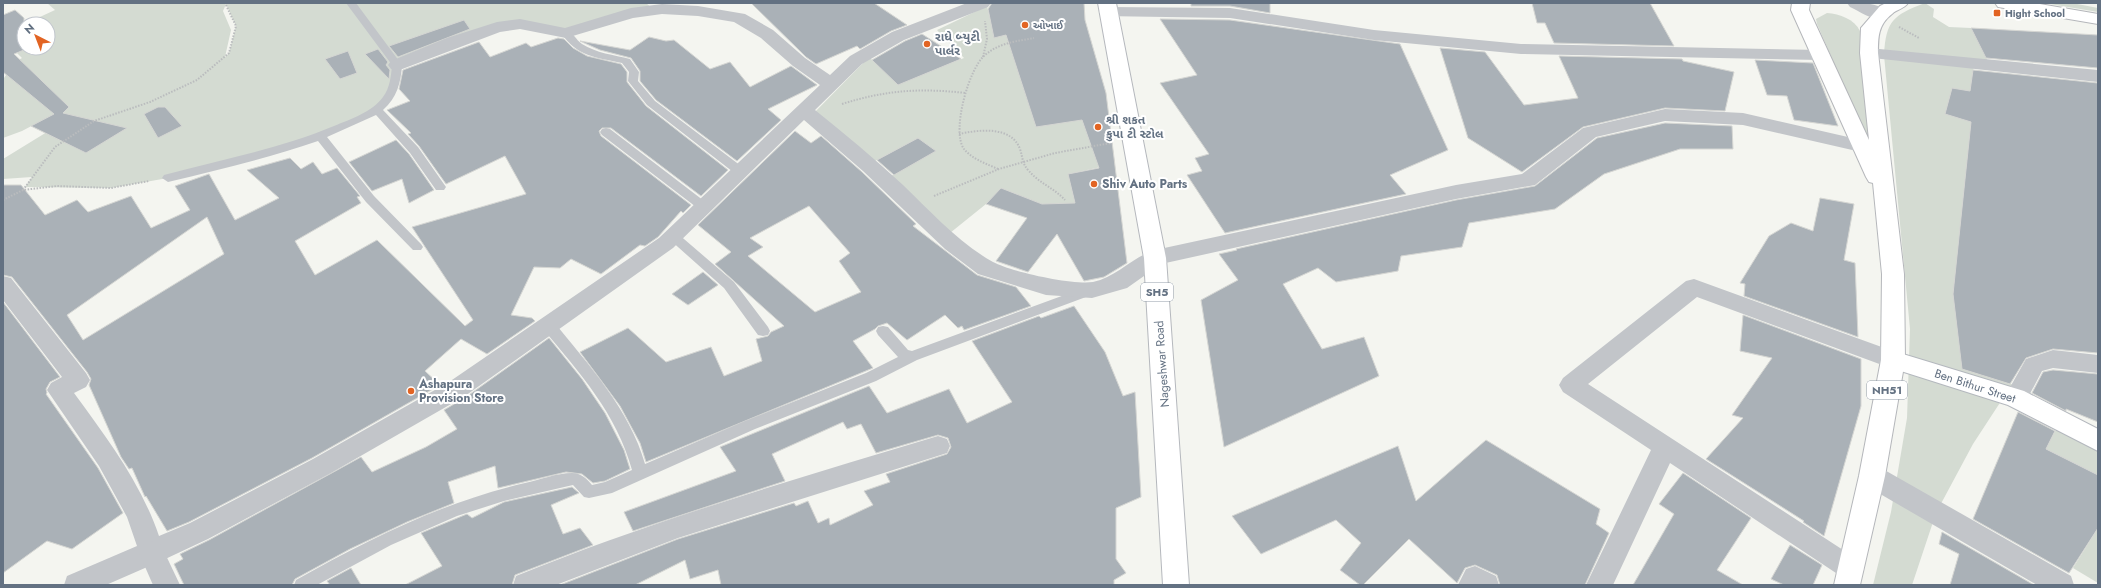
<svg xmlns="http://www.w3.org/2000/svg" width="2101" height="588" font-family="Jost,'Noto Sans Gujarati',sans-serif">
<style>
.green{fill:#d4dbd2;fill-rule:evenodd}
.building{fill:#aab1b7;stroke:#d5d6d3;fill-rule:evenodd}
.lines{fill:none;stroke-linecap:round;stroke-linejoin:round}
.secondary-casing{stroke:#b4b8be;stroke-width:2}
.primary-casing{stroke:#b5b8bd;stroke-width:2}
.trunk-casing{stroke:#b5b7bb;stroke-width:2}
.path{stroke:#babcbe;stroke-width:2;stroke-dasharray:1.5 1.5;stroke-linecap:butt}
.service{fill:#c2c5c9;fill-rule:evenodd}
.minor{fill:#c2c5c9;fill-rule:evenodd}
.tertiary{fill:#c2c5c9;fill-rule:evenodd}
.secondary{fill:#fff;fill-rule:evenodd}
.primary{fill:#fff;fill-rule:evenodd}
.trunk{fill:#fff;fill-rule:evenodd}
.poi-dot{fill:#e26423;stroke:#fff;stroke-width:1.5}
.labels{text-anchor:middle;dominant-baseline:central;stroke-width:4;stroke-linejoin:round;paint-order:stroke}
.far-poi-label{font-size:10px;font-weight:bold;fill:#637182;stroke:#fff;text-anchor:start}
.shield{fill:#fff;stroke:#929ca8;stroke-width:1}
.shield-label{font-size:11px;font-weight:bold;fill:#637182}
.poi-label{font-size:12px;font-weight:bold;fill:#637182;stroke:#fff;text-anchor:start}
.street-label{font-size:12px;fill:#637182;stroke:#fff}
</style>
<rect width="100%" height="100%" fill="#f4f5f0"/>
<g class="green">
<path d="M47,3H646L654,10L566,33L520,24L397,65L383,103L323,139L168,178L111,188L25,187L32,177L3,179V159L73,116L58,112L22,131L3,138L4,78L15,62L22,58L8,44L24,48H48V24L29,22L55,10ZM226,4L236,26L229,53L225,57L231,30L223,11Z"/>
<path d="M1925,3L1934,9L1933,17L1949,27L1971,28L1991,67L1974,65L1970,91L1952,88L1945,114L1971,122L1953,294L1962,369L2021,387L2005,395L1973,444L1936,513L1912,585H1873L1891,512L1907,418L1910,329L1884,55C1886,21 1893,15 1925,3Z"/>
<path d="M2044,3H2072L2098,8V12Z"/>
<path d="M987,6L994,37L1031,30L1082,120L1089,138L1111,134L1115,164L1068,174L1075,203L1061,212L1001,189L986,204L950,233L891,176L935,151L918,138L875,161L813,114L869,57L898,84L964,58L937,30Z"/>
<path d="M1827,13C1840,14 1854,19 1860,31L1872,151L1817,24L1816,19Z"/>
<path d="M2059,424L2098,441V475L2046,449Z"/>
<path d="M2098,528V583L2073,568Z"/>
</g>
<g class="building">
<path d="M751,3H874L907,25L891,31L860,49L857,46L816,64L806,57Z"/>
<path d="M992,3H1084L1085,20L1106,93L1127,263L1104,277L1084,281L1057,234L1028,272L996,261L1027,218L986,204L1001,188L1042,204L1075,203L1068,174L1099,168L1082,120L1036,127L1006,35L994,38L988,9Z"/>
<path d="M1191,3H1270V13L1230,6H1191Z"/>
<path d="M1532,3H1650L1674,46L1554,43L1545,23H1537Z"/>
<path d="M15,10L24,18V50L14,54L69,107L63,113L127,128L86,153L31,126L54,114L3,72V15Z"/>
<path d="M1160,19L1230,20L1400,44L1448,150L1390,175L1406,194L1225,233L1187,175L1202,171L1195,158L1209,154L1160,83L1197,75Z"/>
<path d="M464,20L470,29L398,57L389,46Z"/>
<path d="M1971,28L2098,35V68L1986,58Z"/>
<path d="M922,34L961,59L898,85L872,60L905,41Z"/>
<path d="M649,37L666,41L674,40L710,69L730,62L750,87L791,66L817,85L768,109L781,120L737,161L656,100L640,81V71L631,58L600,50L580,41L630,50Z"/>
<path d="M558,38L564,39L573,48L587,56L621,64L627,72V82L646,106L728,170L701,196L611,128H602L599,131L601,136L691,205L683,213L681,211L658,237L645,246L640,245L601,274L571,259L560,268L534,267L511,315L532,318L535,321L487,354L461,339L425,371L440,385L312,458L189,522L167,531L146,496L145,497L132,468L129,469L121,457L89,385L91,379L87,372L12,277L3,275V185H21L45,215L77,200L88,212L131,196L151,228L190,210L175,186L209,174L235,220L279,198L247,170L290,158L301,169L313,162L322,174L337,168L360,196L357,197L361,203L295,241L315,275L377,240L465,326L473,320L412,227L526,194L505,156L446,184L419,146L408,134L411,133L387,110L410,101L399,89L403,70L479,42L490,57L526,43L531,47ZM207,217L224,254L83,340L67,315Z"/>
<path d="M1440,48L1485,52L1524,105L1578,98L1559,56L1682,59L1683,61L1734,72L1725,111L1665,108L1583,127L1522,172L1468,138Z"/>
<path d="M378,49L388,62L386,65L390,70L389,79L365,54Z"/>
<path d="M348,51L357,73L340,79L325,59Z"/>
<path d="M1755,60L1813,63L1838,126L1794,120L1787,96L1767,95Z"/>
<path d="M1973,70L2098,83V353L2053,349L2026,358L2010,384L1962,369L1953,294L1971,122L1945,114L1952,88L1970,91Z"/>
<path d="M158,107H165L182,126L158,138L144,114Z"/>
<path d="M1665,123L1732,126L1733,149H1680L1604,174L1555,209L1469,223L1462,247L1401,256L1398,271L1336,282L1318,268L1283,284L1322,349L1364,337L1379,376L1224,447L1201,300L1238,280L1219,254L1237,250L1236,249L1456,200L1535,186L1597,138Z"/>
<path d="M795,131L811,143L821,136L862,172L916,224L913,226L977,275L1016,287L1031,306L964,330L962,326L958,328L945,315L907,340L887,323L878,326L875,329L853,341L873,368L646,462L640,443L620,406L580,352L628,328L666,362L711,347L724,376L762,361L756,339L768,336L771,332L784,326L715,264L731,252L698,225ZM809,206L850,253L839,261L861,292L815,312L748,256L763,247L750,238Z"/>
<path d="M918,138L936,151L894,175L877,160Z"/>
<path d="M396,140L409,154L434,190L409,203L402,179L372,191L349,162Z"/>
<path d="M1820,198L1854,204L1844,260L1855,263L1858,337L1744,296L1745,284L1740,283L1769,236L1791,223L1813,231Z"/>
<path d="M703,272L718,285L688,305L672,294Z"/>
<path d="M3,302L60,377L50,382L46,389L47,393L46,394L98,468L123,513L72,549L47,541L3,573Z"/>
<path d="M1074,306L1105,352L1123,396L1135,392L1141,497L1116,508V559L1126,573L1114,580V585H721L718,570L690,579L685,560L635,585H560L678,539L794,503L796,506L808,501L818,523L829,518L830,525L873,505L864,491L890,482L886,474L947,454L951,447L948,438L938,435L876,453L861,424L847,429L843,422L772,454L785,481L633,531L624,512L736,471L720,447L869,386L887,413L949,389L967,423L1012,402L972,341L1039,316L1041,318Z"/>
<path d="M1743,315L1861,359V406L1824,536L1803,522L1804,521L1706,459L1743,418L1732,415L1772,358L1740,351Z"/>
<path d="M549,338L582,379L605,413L624,450L630,469L605,481L593,483L582,474L566,472L498,488L495,466L448,482L454,503L407,522L350,549L295,579L292,585H184L174,564L183,559L180,554L209,540L361,457L372,472L426,447L457,429L444,410L466,397Z"/>
<path d="M2053,370L2098,374V422L2066,409V411L2032,393L2043,372Z"/>
<path d="M2018,412L2055,431L2046,449L2098,475V528L2069,573L1973,519Z"/>
<path d="M1486,440L1600,509L1596,524L1609,533L1585,585H1500L1497,575L1475,565L1465,568L1457,583L1409,539L1363,585H1360L1340,570L1361,543L1336,520L1261,554L1232,516L1398,446L1416,501Z"/>
<path d="M1683,473L1751,518L1717,570L1743,585H1633L1674,514L1659,504Z"/>
<path d="M572,487L579,493L551,505L563,534L580,528L593,545L515,575L512,585H405L442,566L421,533L467,514L472,518L504,502Z"/>
<path d="M1942,532L2034,585H1950L1959,554L1939,544Z"/>
<path d="M1790,545L1822,565L1813,585H1784L1771,579Z"/>
<path d="M351,568L361,585H330L327,581Z"/>
</g>
<g class="lines">
<g class="secondary-casing">
<path id="secondary" d="M1893,351L2024,391L2098,429V451L2008,405L1885,366L1881,360L1885,354Z"/>
</g>
<g class="primary-casing">
<path id="primary" d="M1098,3H1116L1166,258L1189,585H1163L1144,258Z"/>
</g>
<g class="trunk-casing">
<g id="trunk">
<path d="M1792,3H1810L1809,10L1869,140L1860,53L1861,28L1880,6L1886,3H1908C1904,9 1897,9 1892,14C1878,25 1878,37 1878,53L1904,274L1905,360L1885,476L1860,585H1834L1859,476L1881,360L1882,274L1873,183L1869,182L1866,177L1791,10Z"/>
<path d="M1995,3H2034L2098,14V24L2004,8L1998,7Z"/>
</g>
</g>
<g class="path">
<path d="M1899,27L1919,38"/>
<path d="M983,57L987,39L985,21"/>
<path d="M842,104C886,90 920,88 966,93"/>
<path d="M959,134C978,130 1011,125 1020,149C1023,158 1022,164 1029,171C1039,183 1054,188 1065,200"/>
<path d="M998,169C987,164 972,159 964,149C951,131 969,68 985,55C999,43 1017,41 1034,38"/>
<path d="M23,190L55,147L94,121L150,102L197,80L229,53L236,26L225,3"/>
<path d="M934,196L999,169L1055,153L1111,143"/>
<path d="M3,200L23,190L57,186L111,188L149,181"/>
</g>
<g class="service">
<path d="M346,3H356L402,65C401,82 397,98 383,110L418,147L446,187L444,190H436L410,153L376,115L327,137L374,196L421,244L423,247L421,250H413L366,202L318,141C269,158 219,170 168,182L162,178L164,175C222,159 276,150 334,126C351,119 372,112 383,97C390,88 391,76 392,65Z"/>
<path d="M566,30C573,32 576,40 582,44C596,53 614,55 630,59L639,72L638,81L655,101L745,169L747,172L745,175H737L647,105L628,81L629,72L622,63C595,57 578,57 561,33Z"/>
<path d="M606,128L610,129L708,204L710,207L708,210H700L602,135L600,132L602,129Z"/>
<path d="M673,232L677,233L734,282L768,327L770,331L768,335L763,336L758,335L724,288L669,239L667,236L669,233Z"/>
<path d="M1089,286L1094,288L1095,291L1094,294L917,360L876,381L755,429L612,493L589,498L584,497L573,485L504,501L457,516L391,545L317,585H294L296,580C369,539 443,502 525,483C539,480 557,473 572,473C581,473 587,479 592,485L605,482L632,470C617,414 579,372 543,329L541,325L543,321L548,320L553,321C588,364 630,410 645,464L745,421L866,373L898,357L878,335L876,331L878,327L883,326L888,327L908,350L912,351Z"/>
</g>
<g class="minor">
<path d="M967,3H991L988,7L904,40L862,64L815,110C845,134 875,159 903,185C931,212 959,243 993,262C1012,272 1072,285 1093,282C1117,277 1132,257 1155,250L1456,185L1522,174L1583,128L1665,109L1743,113L1861,140L1868,141L1871,146L1868,151L1861,152L1743,125L1665,121L1596,137L1535,185L1456,199L1161,264L1127,288L1092,298L1046,295L978,274L945,249L863,171L804,120L673,248L465,396L331,473L208,539L161,561L106,585H64L67,576L137,546L127,517L99,466L47,390L51,383L62,377L3,300V276L11,278L86,373L90,380L86,387L74,393C107,438 141,483 159,536L190,523L313,459L449,382L659,238L820,85L793,66L761,38L734,22L698,16L662,14L633,18L566,38L520,29L500,32L397,71L391,69L388,65L391,61L447,38L497,22L520,19L565,28L631,8L662,4L698,6L745,14L773,30L805,58L830,75L850,56L892,32Z"/>
<path d="M1108,7L1230,8L1374,30L1521,44L1821,50L1827,51L1830,55L1827,59L1821,60L1521,54L1374,40L1230,18L1102,16L1099,12L1102,8Z"/>
<path d="M1869,48L2098,70V82L1863,57L1860,53L1863,49Z"/>
<path d="M1694,279L1901,354L1905,360L1901,366L1893,369L1697,297L1588,384L1860,561L1864,569L1860,577L1851,581L1842,577L1670,463L1613,585H1586L1651,450L1563,392L1559,385L1563,378L1686,281Z"/>
<path d="M2053,350L2098,355V373L2053,368L2042,371L2024,405L2016,408L2008,405L2004,398L2026,359Z"/>
<path d="M938,436L947,439L950,446L947,453L678,538L556,585H513L516,576C654,520 796,479 938,436Z"/>
<path d="M1872,465L1881,468L2071,576L2074,585H2037L1863,484L1859,476L1863,468Z"/>
<path d="M1475,566L1496,576L1499,585H1458L1466,569Z"/>
</g>
<g class="tertiary">
<path d="M1847,3C1862,3 1881,2 1890,15L1887,19C1874,22 1861,12 1850,7Z"/>
<path d="M152,541L161,545L180,585H153L139,553L143,545Z"/>
</g>
<use href="#secondary" class="secondary"/>
<use href="#primary" class="primary"/>
<use href="#trunk" class="trunk"/>
</g>
<g class="poi-dot">
<rect x="1993" y="9" width="8" height="8" rx="2"/>
<circle cx="1025" cy="25" r="4"/>
<circle cx="927" cy="44" r="4"/>
<circle cx="1098" cy="127" r="4"/>
<circle cx="1094" cy="184" r="4"/>
<circle cx="411" cy="391" r="4"/>
</g>
<g class="labels">
<g class="far-poi-label">
<text x="2005" y="13">Hight School</text>
<text x="1033" y="25">ઓખાઈ</text>
</g>
<g class="shield">
<rect x="1141" y="283" width="32" height="18" rx="3"/>
<rect x="1867" y="381" width="40" height="18" rx="3"/>
</g>
<g class="shield-label">
<text x="1157" y="292">SH5</text>
<text x="1887" y="390">NH51</text>
</g>
<g class="poi-label">
<text x="935" y="37">રાધે બ્યુટી<tspan x="935" dy="14">પાર્લર</tspan></text>
<text x="1106" y="120">શ્રી શકત<tspan x="1106" dy="14">કુપા ટી સ્ટોલ</tspan></text>
<text x="1102" y="184">Shiv Auto Parts</text>
<text x="419" y="384">Ashapura<tspan x="419" dy="14">Provision Store</tspan></text>
</g>
<g class="street-label">
<text transform="translate(1162 364) rotate(-94)">Nageshwar Road</text>
<text transform="translate(1975 386) rotate(18)">Ben Bithur Street</text>
</g>
</g>
<rect width="2101" height="588" fill="none" stroke="#637182" stroke-width="8"/>
<g transform="translate(36 36) rotate(318)"><circle r="19" fill="#ffffff" stroke="#c1c6cd"/>
<path d="M0-3L7 15L0 10L-7 15Z" fill="#e26423"/>
<text y="-6" font-size="11" font-weight="bold" text-anchor="middle" fill="#637182">N</text>
</g>
</svg>
